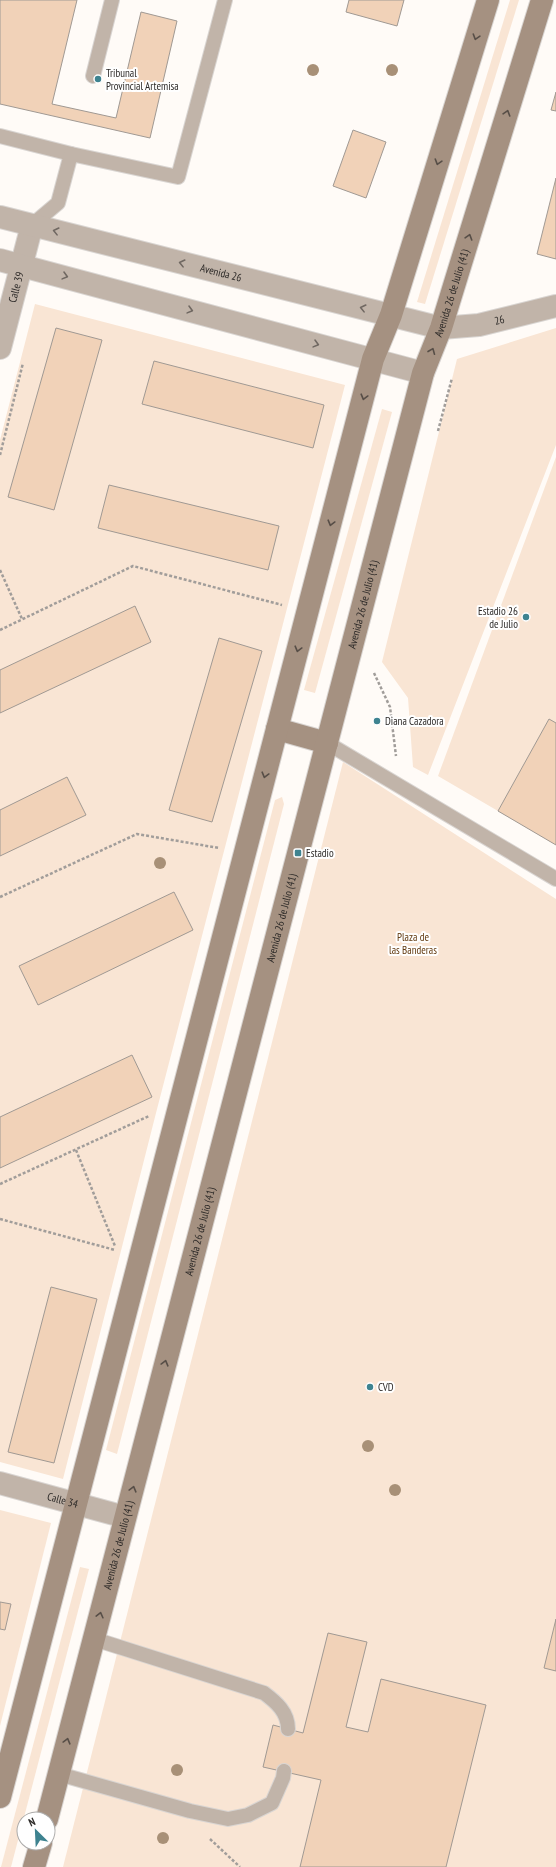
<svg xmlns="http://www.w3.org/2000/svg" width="556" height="1867" font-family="'PT Sans Narrow',sans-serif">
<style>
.green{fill:#f9e5d4}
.building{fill:#f1d2b8;stroke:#a09993}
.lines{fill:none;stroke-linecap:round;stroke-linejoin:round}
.service-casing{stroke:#d9d5d2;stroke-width:16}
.minor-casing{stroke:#d9d5d2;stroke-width:24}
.tertiary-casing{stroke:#d9d5d2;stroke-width:24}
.secondary-casing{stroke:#d9d5d2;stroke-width:24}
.path{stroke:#a19d9a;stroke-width:2.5;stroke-dasharray:3 2;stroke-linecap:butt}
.service{stroke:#c1b4a9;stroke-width:14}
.minor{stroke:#c1b4a9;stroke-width:22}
.tertiary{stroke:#c1b4a9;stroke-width:22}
.secondary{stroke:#a59181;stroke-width:22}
.tree{fill:#a89077}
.oneway{stroke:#574e47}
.oneway2{stroke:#706862}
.poi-dot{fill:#3e8390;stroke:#fff;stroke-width:1.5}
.labels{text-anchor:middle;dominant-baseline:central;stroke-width:4;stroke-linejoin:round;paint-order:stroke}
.poi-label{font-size:11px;fill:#2d2a28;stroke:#fff;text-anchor:start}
.street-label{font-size:11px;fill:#2d2a28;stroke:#fff}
.park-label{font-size:11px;fill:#61390e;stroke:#fff}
</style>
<rect width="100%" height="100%" fill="#fffbf7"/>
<g class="green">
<path d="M510,0H519L425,304L417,302Z"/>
<path d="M35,304L345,385L156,1113L63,1479L0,1462V440Z"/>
<path d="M556,328V445L428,775L413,767L408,698L382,662L457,359Z"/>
<path d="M382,409L392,412L315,693L304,690Z"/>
<path d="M556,457V845L438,776Z"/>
<path d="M343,762L556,899V1867H63Z"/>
<path d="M282,797L284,804L117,1454L106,1450L275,800Z"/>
<path d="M0,1510L51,1523L0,1726Z"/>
<path d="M80,1567L89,1569L11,1867H1Z"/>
</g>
<g class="building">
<path d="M0,0H77L52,104L116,118L141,12L177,21L150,138L0,104Z"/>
<path d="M349,0H404L397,26L346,12Z"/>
<path d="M556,92V111L551,110Z"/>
<path d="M353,130L386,142L366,198L333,186Z"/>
<path d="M556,178V259L537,254Z"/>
<path d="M56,328L102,340L54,510L8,497Z"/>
<path d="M154,361L324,405L313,448L142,404Z"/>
<path d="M109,485L279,526L268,570L98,528Z"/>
<path d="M135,606L151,642L0,713V670Z"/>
<path d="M219,638L262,651L212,822L169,810Z"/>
<path d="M549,719L556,723V845L498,811Z"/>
<path d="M67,777L86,815L0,856V810Z"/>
<path d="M174,892L193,930L38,1005L19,966Z"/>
<path d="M132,1055L152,1097L0,1168V1117Z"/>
<path d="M51,1287L97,1299L54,1463L8,1452Z"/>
<path d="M0,1602L11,1604L5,1630L0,1629Z"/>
<path d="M556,1619V1671L544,1668Z"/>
<path d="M328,1633L367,1642L346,1727L368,1732L381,1679L486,1705L446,1867H300L321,1780L263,1767L273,1725L303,1733Z"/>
</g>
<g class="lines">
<g class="service-casing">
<g id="service">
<path d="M93,76L112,0"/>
<path d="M0,136L71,154"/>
<path d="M32,225L58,203L71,154L178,177L225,0"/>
<path d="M327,743L556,879"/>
<path d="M94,1639L264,1693C276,1702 288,1712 288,1729"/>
<path d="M59,1774L190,1811L228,1819L248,1815L272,1803L283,1778L284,1771"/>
</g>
</g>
<g class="minor-casing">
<g id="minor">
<path id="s1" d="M441,328L479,325L556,306"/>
<path id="s2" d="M0,348L32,225"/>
<path id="s3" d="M0,1483L125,1517"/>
</g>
</g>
<g class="tertiary-casing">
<g id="tertiary">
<path id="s4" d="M0,217L441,328"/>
<path d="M0,260L423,373"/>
</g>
</g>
<g class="secondary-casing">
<g id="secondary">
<path d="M277,729L327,743"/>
<path d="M0,1797L373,359L391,315L488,0"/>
<path id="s5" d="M47,1819L423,373L441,328L542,0"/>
<path d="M34,1867L41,1843"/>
</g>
</g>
<g class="path">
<path d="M438,431L452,378"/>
<path d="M0,455L23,363"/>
<path d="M0,570L22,619"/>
<path d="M0,630L133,566L282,605"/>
<path d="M374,673L390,707L396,756"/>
<path d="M0,897L137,834L219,848"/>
<path d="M76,1150L115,1246"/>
<path d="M0,1184L149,1116"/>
<path d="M0,1219L115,1250"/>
<path d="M210,1839L240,1867"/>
</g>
<use href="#service" class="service"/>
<use href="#minor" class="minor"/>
<use href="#tertiary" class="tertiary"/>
<use href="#secondary" class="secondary"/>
</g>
<g class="tree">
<circle cx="313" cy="70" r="6"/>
<circle cx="392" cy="70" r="6"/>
<circle cx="160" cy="863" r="6"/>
<circle cx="368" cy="1446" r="6"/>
<circle cx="395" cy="1490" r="6"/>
<circle cx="177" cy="1770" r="6"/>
<circle cx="163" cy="1838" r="6"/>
</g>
<defs><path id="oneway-chevron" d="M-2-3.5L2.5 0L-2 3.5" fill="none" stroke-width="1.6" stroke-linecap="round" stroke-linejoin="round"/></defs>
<g class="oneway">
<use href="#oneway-chevron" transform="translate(476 37) rotate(107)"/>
<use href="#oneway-chevron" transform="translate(507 113) rotate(-73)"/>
<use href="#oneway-chevron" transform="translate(438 162) rotate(107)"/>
<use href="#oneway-chevron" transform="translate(469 237) rotate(-73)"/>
<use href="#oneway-chevron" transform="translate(432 351) rotate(-68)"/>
<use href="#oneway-chevron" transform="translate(364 397) rotate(105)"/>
<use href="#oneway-chevron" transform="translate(331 523) rotate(105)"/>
<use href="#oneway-chevron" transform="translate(298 649) rotate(105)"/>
<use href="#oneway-chevron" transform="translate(265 775) rotate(105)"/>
<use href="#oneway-chevron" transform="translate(165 1363) rotate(-75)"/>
<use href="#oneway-chevron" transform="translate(133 1489) rotate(-75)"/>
<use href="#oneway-chevron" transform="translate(100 1615) rotate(-76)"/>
<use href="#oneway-chevron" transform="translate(67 1741) rotate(-75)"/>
</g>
<g class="oneway2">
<use href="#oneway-chevron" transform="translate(56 231) rotate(-166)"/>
<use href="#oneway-chevron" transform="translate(182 263) rotate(-166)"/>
<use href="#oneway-chevron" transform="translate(65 276) rotate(15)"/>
<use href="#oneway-chevron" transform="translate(363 308) rotate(-166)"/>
<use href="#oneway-chevron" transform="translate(190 310) rotate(15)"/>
<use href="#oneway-chevron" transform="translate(316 344) rotate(15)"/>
</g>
<g class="poi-dot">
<circle cx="98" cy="79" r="4"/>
<circle cx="526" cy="617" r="4"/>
<circle cx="377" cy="721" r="4"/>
<rect x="294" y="849" width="8" height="8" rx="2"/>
<circle cx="370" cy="1387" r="4"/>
</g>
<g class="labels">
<g class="poi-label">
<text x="106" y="73">Tribunal<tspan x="106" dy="13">Provincial Artemisa</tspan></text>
<text x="518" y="611" text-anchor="end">Estadio 26<tspan x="518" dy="13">de Julio</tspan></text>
<text x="385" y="721">Diana Cazadora</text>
<text x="306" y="853">Estadio</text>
<text x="378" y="1387">CVD</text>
</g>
<g class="street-label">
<text stroke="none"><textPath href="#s4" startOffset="228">Avenida 26</textPath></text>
<text stroke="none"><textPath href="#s2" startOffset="63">Calle 39</textPath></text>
<text stroke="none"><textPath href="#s5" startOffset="1579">Avenida 26 de Julio (41)</textPath></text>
<text stroke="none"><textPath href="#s1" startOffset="59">26</textPath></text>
<text stroke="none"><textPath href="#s5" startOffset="1255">Avenida 26 de Julio (41)</textPath></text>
<text stroke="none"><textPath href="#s5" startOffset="931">Avenida 26 de Julio (41)</textPath></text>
<text stroke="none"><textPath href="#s5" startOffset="607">Avenida 26 de Julio (41)</textPath></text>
<text stroke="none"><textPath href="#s3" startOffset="65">Calle 34</textPath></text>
<text stroke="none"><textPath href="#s5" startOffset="283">Avenida 26 de Julio (41)</textPath></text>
</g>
<g class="park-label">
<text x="413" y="937">Plaza de<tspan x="413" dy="13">las Banderas</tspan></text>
</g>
</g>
<g transform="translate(36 1831) rotate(336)"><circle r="19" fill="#ffffff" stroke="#abaaa9"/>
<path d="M0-3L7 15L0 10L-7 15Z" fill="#3e8390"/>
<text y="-6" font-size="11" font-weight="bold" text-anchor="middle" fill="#2d2a28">N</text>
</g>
</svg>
